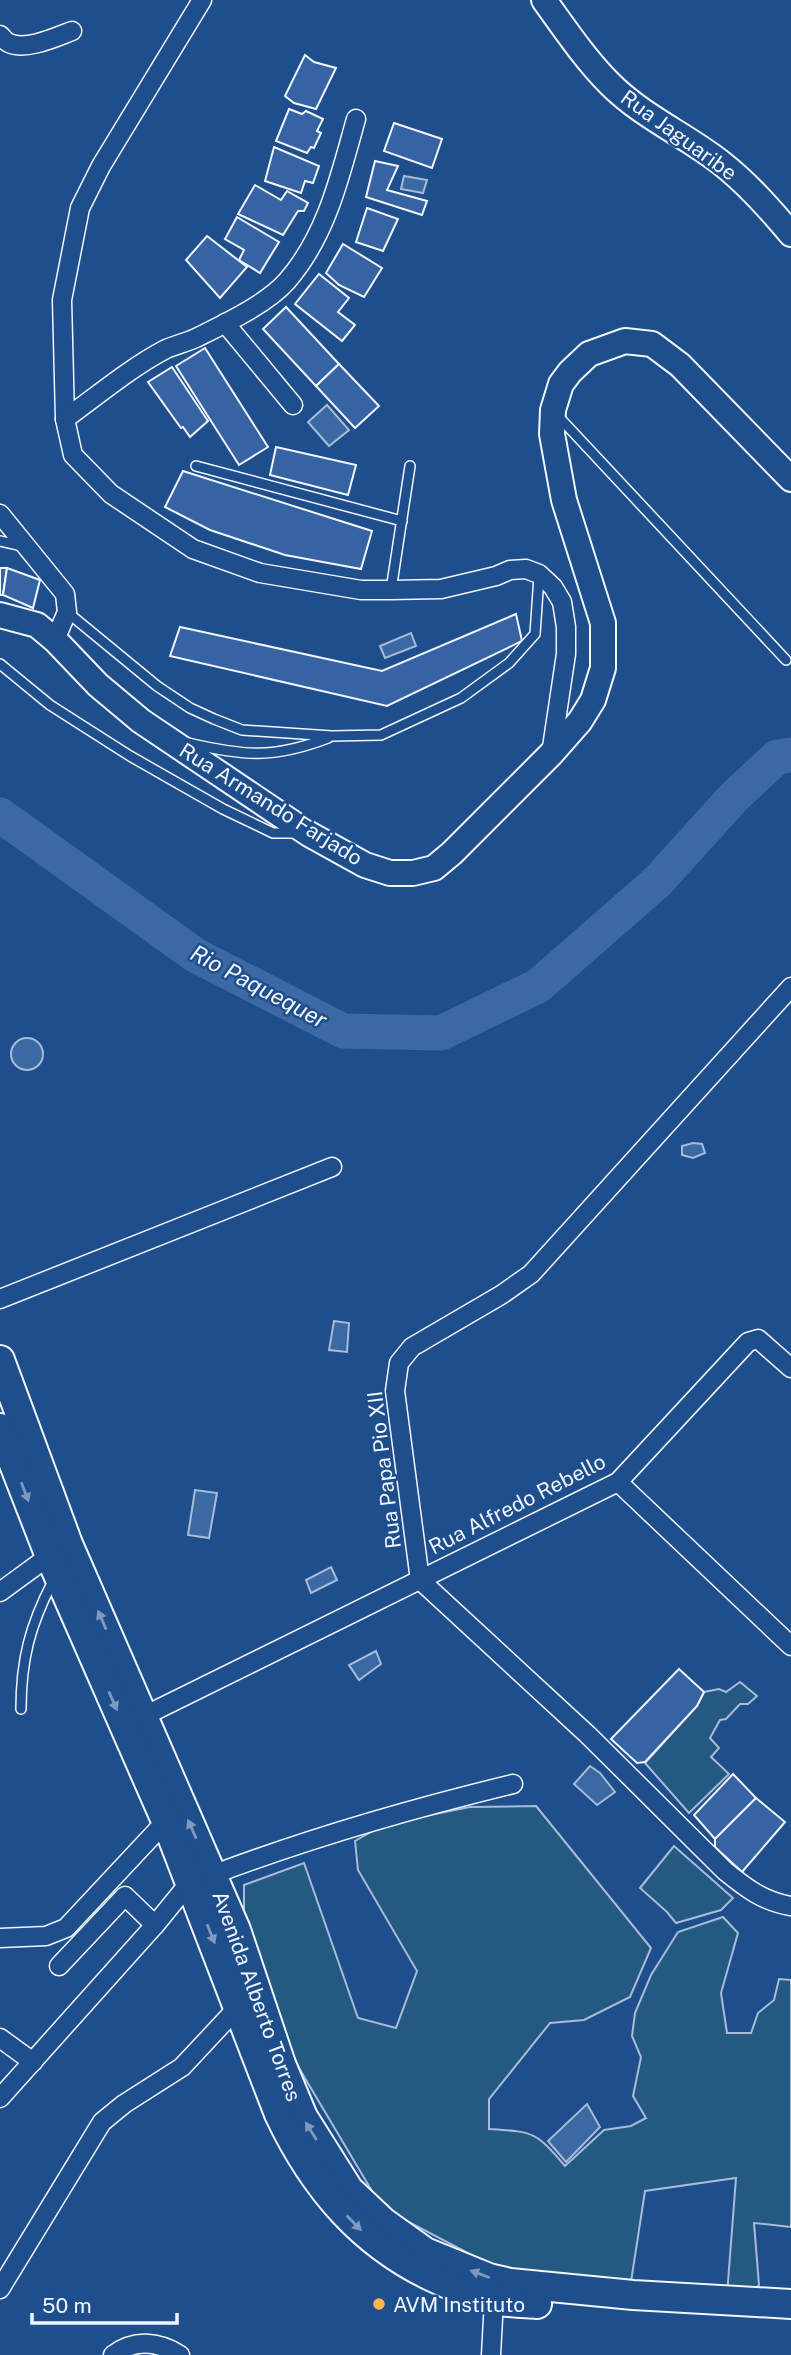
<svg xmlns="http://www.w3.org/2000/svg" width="791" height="2355" font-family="'Public Sans',sans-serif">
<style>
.green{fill:#245a82;stroke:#a8bbd7;stroke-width:2}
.water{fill:#3b69a3;stroke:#a8bbd7;stroke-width:2}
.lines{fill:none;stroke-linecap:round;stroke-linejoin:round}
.river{stroke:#3b69a3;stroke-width:35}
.building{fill:#3563a3;stroke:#f2f6ff;stroke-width:2}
.lane-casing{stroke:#f2f6ff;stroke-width:12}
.street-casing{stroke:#f2f6ff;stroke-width:21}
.secondary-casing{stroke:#f2f6ff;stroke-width:28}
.primary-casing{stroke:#f2f6ff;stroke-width:32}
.lane{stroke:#1f4e8c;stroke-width:9}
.street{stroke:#1f4e8c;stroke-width:18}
.secondary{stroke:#1f4e8c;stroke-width:24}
.primary{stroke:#1f4e8c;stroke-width:28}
.oneway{fill:#7e9ac0}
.poi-dot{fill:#ffb74d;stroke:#1f4e8c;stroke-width:2.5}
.labels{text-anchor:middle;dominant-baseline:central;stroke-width:5;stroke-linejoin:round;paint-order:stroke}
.street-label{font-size:21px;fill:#f2f6ff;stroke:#1f4e8c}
.poi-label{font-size:21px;fill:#f2f6ff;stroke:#1f4e8c;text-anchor:start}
.water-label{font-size:23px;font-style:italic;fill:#f2f6ff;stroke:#1f4e8c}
</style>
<rect width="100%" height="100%" fill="#1f4e8c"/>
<g class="green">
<path d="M740,1682L757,1696L748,1704H740L726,1719L720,1720L710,1738L719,1748L711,1757L729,1774L689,1813L645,1763L697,1706L704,1692L719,1689L726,1692Z"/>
<path d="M536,1806L651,1948L630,1997L584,2020L550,2023L489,2099V2129C534,2132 535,2131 565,2166L604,2130L631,2126L646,2118L633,2096L641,2057L632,2036L635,2013L651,1975L678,1932L723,1917L738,1933L721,1993L727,2033H751L758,2013L774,2000L779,1979L791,1980V2227L754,2223L759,2285L754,2291L727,2295L736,2178L645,2191L631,2282L502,2271L382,2208L296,2063L244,1930V1885L304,1863L358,2018L396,2028L417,1971L358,1870L355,1841L385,1824L470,1807Z"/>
<path d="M674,1846L733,1898L721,1910L676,1923L667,1912L640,1888Z"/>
</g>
<g class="water">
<path d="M404,176L427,180L423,193L401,189Z"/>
<path d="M327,405L349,430L329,446L308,422Z"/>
<path d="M411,633L416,646L385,658L380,646Z"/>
<circle cx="27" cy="1054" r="16"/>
<path d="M693,1143L702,1144L705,1153L693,1158L682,1155V1146Z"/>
<path d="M334,1321L349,1323L347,1352L329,1350Z"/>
<path d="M195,1490L217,1493L209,1538L188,1535Z"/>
<path d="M331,1567L337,1580L311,1593L306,1580Z"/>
<path d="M376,1651L381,1664L359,1680L349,1665Z"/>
<path d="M590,1766L600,1773L615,1792L597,1805L574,1784Z"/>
<path d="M587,2104L600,2127L566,2162L548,2141Z"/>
</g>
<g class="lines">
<path class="river" d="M0,815L195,955L343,1031L441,1033L538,986L657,882L734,797L777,757L791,755"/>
</g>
<g class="building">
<path d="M305,55L314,62L336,68L316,109L294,103L285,96Z"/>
<path d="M289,109L302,114L306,111L323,119L317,131L321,133L314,148L311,147L307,153L276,141Z"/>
<path d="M394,123L442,139L432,168L384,151Z"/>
<path d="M274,147L319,166L313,183L305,181L301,193L265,181Z"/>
<path d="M375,161L398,166L387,190L427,201L422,215L366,197Z"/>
<path d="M255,185L281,200L287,191L308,203L304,211H298L283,235L238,214Z"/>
<path d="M367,208L398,219L383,251L356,242Z"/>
<path d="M237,217L279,242L260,273L239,260L244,250L225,239Z"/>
<path d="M207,236L247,267L220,298L186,260Z"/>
<path d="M343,244L382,268L364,297L339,285L326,273Z"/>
<path d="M319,274L349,298L338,312L355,325L342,341L295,304Z"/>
<path d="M286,307L339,364L316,386L263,329Z"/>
<path d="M205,348L268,447L239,465L176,366Z"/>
<path d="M339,364L379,406L355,428L316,386Z"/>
<path d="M172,367L208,421L190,437L183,427L181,428L148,382Z"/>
<path d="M276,447L356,465L348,495L270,475Z"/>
<path d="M183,471L372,531L361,569L285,555L210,530L165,507Z"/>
<path d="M0,568H7L3,595H0Z"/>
<path d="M7,568L40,580L33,608L3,595Z"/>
<path d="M516,614L522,641L387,706L170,656L180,627L382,671Z"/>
<path d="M679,1669L704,1692L697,1706L645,1762L637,1763L611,1739Z"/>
<path d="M733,1774L756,1798L715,1839L694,1815Z"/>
<path d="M756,1798L785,1822L742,1872L715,1847V1839Z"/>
</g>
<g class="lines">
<g class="lane-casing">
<g id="lane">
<path d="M558,416L786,660"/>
<path d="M196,466L402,521"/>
<path d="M0,541L22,546"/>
<path d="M391,590L410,466"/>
<path d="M67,612L157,686L190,708L214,719L242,730L332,736L381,735L461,698L509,663L535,634L539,576"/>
<path d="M0,664L50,705L130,756L223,809L273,833H296"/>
<path d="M188,743C244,756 273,759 328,738"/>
<path d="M21,1709C21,1660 30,1625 53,1581"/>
</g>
</g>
<g class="street-casing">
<g id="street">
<path d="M202,0L101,166L80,208L62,300L65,419L73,455L111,494L193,549L260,573L361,590H391L441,589L496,576L510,570L526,569L539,574L553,587L562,602L566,627V654L551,754"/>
<path d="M0,35C3,38 5,41 9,43C26,51 56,37 72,31"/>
<path d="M225,323L293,405"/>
<path d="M65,419C98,395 130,368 166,349C176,345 187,342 196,338C224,324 267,304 287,281C327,235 340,176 356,119"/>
<path d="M0,514L65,594L67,612L55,640"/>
<path d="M791,987L531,1274L501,1295L412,1347L399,1363L395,1391L420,1580L588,1735L725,1871C746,1888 764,1902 791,1906"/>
<path d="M0,1299L332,1167"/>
<path d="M618,1482L791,1646"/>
<path d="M0,1592L56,1551"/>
<path d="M144,1716L618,1482L748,1342L758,1339L791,1368"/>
<path d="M212,1875C310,1838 410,1809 513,1784"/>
<path d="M0,1938L46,1936L66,1928L166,1821"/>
<path d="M59,1966L125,1896L155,1925"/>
<path d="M0,2038L33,2062"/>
<path d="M0,2098L155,1925L190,1882"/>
<path d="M0,2289L102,2122L124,2104L182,2067L239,2006"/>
<path d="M113,2355C134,2339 158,2341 180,2355"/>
<path d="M491,2355L494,2300"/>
</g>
</g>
<g class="secondary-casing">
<g id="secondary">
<path d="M544,0C565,29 585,59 610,84C643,117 684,134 720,162C747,183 769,208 791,234"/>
<path d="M0,615L37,625L55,640L98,685L141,721L309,834L365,865L390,873H413L434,868L452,853L551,754L580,721L593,700L603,668V623L564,500L552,434L553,410L561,384L570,372L589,354L625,341L652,344L680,365L791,479"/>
</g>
</g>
<g class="primary-casing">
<g id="primary">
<path d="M0,1360L68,1544L236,1930L281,2064L303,2117L349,2190L383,2222L425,2252L489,2278L510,2283L633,2295L791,2304"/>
<path d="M0,1428L49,1554L166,1821L279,2114C314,2188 363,2246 439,2280C457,2288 475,2297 494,2300C508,2303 523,2303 537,2304"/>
</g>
</g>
<use href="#lane" class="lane"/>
<use href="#street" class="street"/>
<use href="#secondary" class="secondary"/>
<use href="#primary" class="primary"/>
</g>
<defs><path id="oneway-solid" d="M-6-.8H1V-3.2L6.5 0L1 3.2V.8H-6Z" transform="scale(1.75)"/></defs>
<g class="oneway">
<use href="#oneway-solid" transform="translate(25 1492) rotate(69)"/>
<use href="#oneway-solid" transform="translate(102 1620) rotate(-114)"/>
<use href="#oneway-solid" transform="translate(113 1701) rotate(66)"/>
<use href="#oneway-solid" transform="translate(192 1829) rotate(-114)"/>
<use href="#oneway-solid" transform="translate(211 1934) rotate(68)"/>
<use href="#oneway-solid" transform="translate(311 2131) rotate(-122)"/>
<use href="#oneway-solid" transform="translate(354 2223) rotate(46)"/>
<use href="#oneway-solid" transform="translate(480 2274) rotate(-159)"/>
</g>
<circle class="poi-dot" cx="379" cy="2304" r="7"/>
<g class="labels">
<g class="street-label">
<text transform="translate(679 135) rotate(36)">Rua Jaguaribe</text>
<text transform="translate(271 804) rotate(32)">Rua Armando Farjado</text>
<text transform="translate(384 1470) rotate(-97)">Rua Papa Pio XII</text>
<text transform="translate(517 1504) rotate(-27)">Rua Alfredo Rebello</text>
<text transform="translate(257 1996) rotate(70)">Avenida Alberto Torres</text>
</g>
<g class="poi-label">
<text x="393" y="2304">AVM Instituto</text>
</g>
<g class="water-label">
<text transform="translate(259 986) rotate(28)">Rio Paquequer</text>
</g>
</g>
<path d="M32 2313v10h145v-10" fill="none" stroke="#f2f6ff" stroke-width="3.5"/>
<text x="42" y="2313" font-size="21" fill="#f2f6ff" stroke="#1f4e8c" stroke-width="5" paint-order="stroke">50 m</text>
</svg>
